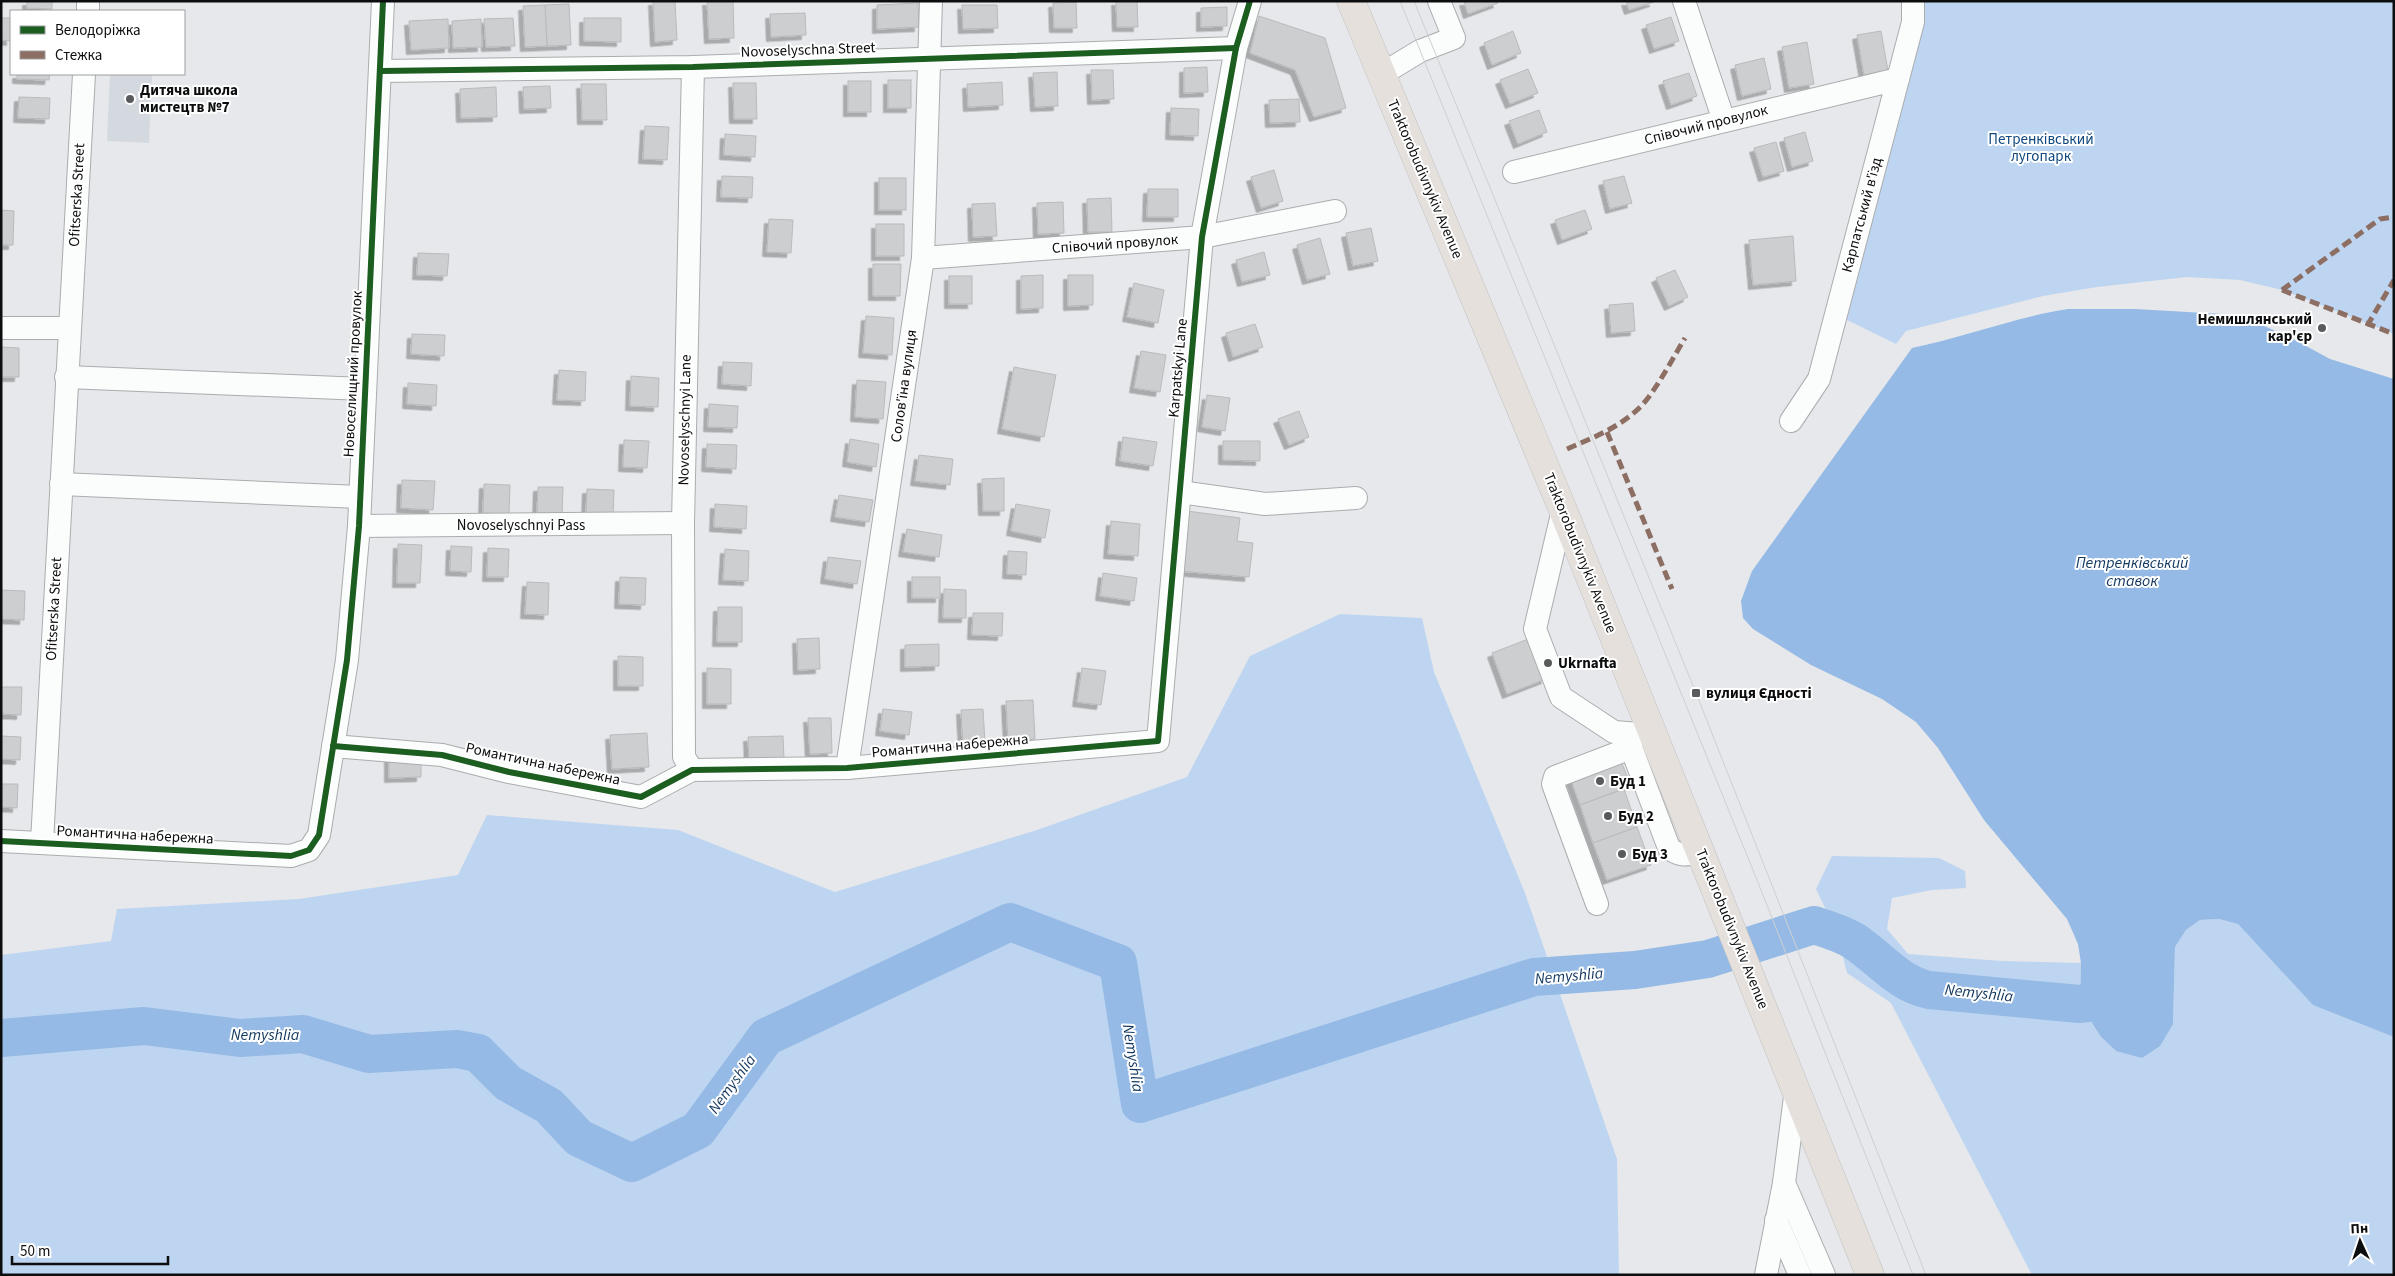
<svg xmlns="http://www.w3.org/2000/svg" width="2395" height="1276" font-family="'Source Sans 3',sans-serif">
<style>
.built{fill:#d4d9e0}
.green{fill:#bed5f1}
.water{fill:#95bae5}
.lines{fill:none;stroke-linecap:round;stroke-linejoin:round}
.river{stroke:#95bae5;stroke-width:38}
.building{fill:#cdced0;stroke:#b9babc;filter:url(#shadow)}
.minor-casing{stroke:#abacae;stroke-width:24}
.major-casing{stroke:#c1c2c3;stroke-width:29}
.minor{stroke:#fbfcfc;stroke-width:22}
.major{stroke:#e5e0db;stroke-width:28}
.tram{stroke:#cfcfd1;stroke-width:1}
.quiet{stroke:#8d6e63;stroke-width:5;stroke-dasharray:10 5;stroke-linecap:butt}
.cycleway-casing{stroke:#fff;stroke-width:9}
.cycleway{stroke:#1b5e20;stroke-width:6}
.poi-dot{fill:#585a5b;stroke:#fff;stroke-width:2}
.labels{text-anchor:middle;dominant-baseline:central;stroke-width:4;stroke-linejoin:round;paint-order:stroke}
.street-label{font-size:15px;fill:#0c0d0e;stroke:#fff}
.poi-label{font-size:15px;font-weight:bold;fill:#0c0d0e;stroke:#fff;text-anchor:start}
.park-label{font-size:15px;fill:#0f477e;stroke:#fff}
.water-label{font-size:16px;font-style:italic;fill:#13385f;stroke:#fff}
</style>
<defs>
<filter id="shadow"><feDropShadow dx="-4.5" dy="4.5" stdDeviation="0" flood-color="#0004"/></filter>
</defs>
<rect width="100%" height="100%" fill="#e6e8eb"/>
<path class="built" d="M110,74H152L149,143L107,141Z"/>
<g class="green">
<path d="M1919,1H2394V334L2282,290L2240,280L2187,277L2097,287L2043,296L1906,331L1896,344L1845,319Z"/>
<path d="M1340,614L1422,618L1434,672L1525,893L1617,1159L1619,1275H1V955L111,941L117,909L299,899L458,875L487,815L678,830L835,892L1037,830L1187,777L1250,656Z"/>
<path d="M1832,856L1939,858L1965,871L1966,888L1932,890L1892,898L1887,929L1908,954L2002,961L2081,963L2080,1004L2101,1037L2116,1051L2173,1024L2175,947L2186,930L2200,920L2219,919L2238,924L2313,1004L2394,1037V1275H2032L1891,1003L1847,973L1837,933L1816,889Z"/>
</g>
<path class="water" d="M2068,309H2135L2240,315L2293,339L2330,359L2394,379V1037L2313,1005L2238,924L2219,919L2200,920L2186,930L2175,947L2173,1024L2160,1046L2142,1058L2116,1051L2101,1037L2080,1004L2081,963L2078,944L2067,919L1984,820L1938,748L1916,722L1882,699L1811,665L1753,629L1743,618L1741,601L1752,571L1912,348C1965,337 2015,317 2068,309Z"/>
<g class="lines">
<path class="river" d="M1,1038L144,1026L240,1038L303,1034L369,1054L457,1049L478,1053L508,1083L549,1106L579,1138L632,1163L698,1130L766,1037L1010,922L1118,963L1140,1104L1534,977L1635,970L1708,959L1814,925C1827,929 1841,933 1854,941C1880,958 1897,983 1929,990L2080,1004C2101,1001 2111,1002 2124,984"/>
</g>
<g class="building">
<path d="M27,1H52V9L27,8Z"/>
<path d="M653,1H675L677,40L655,42Z"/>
<path d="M707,1H733L734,38L709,39Z"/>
<path d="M1116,1H1137L1138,27H1117Z"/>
<path d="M1464,1H1497L1498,3L1468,14Z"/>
<path d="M1626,1H1654V2L1629,10Z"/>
<path d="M1076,2L1077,28H1054L1053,3Z"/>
<path d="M918,3L919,27L877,29V5Z"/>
<path d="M569,4L571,45L547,46L545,5Z"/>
<path d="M545,5L547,46L525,47L523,6Z"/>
<path d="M962,5H997L998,28L963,29Z"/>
<path d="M1227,7V26L1201,27V8Z"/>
<path d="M805,13L806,35L771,37L770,14Z"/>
<path d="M1259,16L1325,38L1346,108L1314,117L1295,70L1250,53Z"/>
<path d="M1671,17L1679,41L1654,49L1646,25Z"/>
<path d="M1,18H11V41L1,40Z"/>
<path d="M513,18L515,46L486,47L484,19Z"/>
<path d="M584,18H621V42L584,41Z"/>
<path d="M448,19L449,48L411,50L409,21Z"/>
<path d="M481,19L482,47L453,48L452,21Z"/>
<path d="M1513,31L1521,53L1492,65L1484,43Z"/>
<path d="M1881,31L1888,71L1864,75L1857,35Z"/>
<path d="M1807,42L1814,84L1789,88L1782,47Z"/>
<path d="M1764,58L1771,89L1742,96L1735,65Z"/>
<path d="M1207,67L1208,92L1184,93V68Z"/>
<path d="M1528,69L1538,93L1510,104L1500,80Z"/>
<path d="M1091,70H1113L1114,99L1092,100Z"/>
<path d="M1057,72L1058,106L1035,107L1033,73Z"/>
<path d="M1689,73L1697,96L1671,105L1663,81Z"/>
<path d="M17,74H50L49,80L17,79Z"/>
<rect x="888" y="80" width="23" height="28"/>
<rect x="848" y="81" width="23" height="31"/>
<path d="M1002,82L1003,105L968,107L967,84Z"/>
<path d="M733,83H756L757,119H734Z"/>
<path d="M581,84H606L607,120H582Z"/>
<path d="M550,86L551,108L524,109L523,87Z"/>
<path d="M496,87L497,117L461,118L460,89Z"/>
<path d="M19,97L50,98L49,119L18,118Z"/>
<path d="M1299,99L1300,122L1270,123L1269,100Z"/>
<path d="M1171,108L1199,109L1198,136L1170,135Z"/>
<path d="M1539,110L1547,132L1518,144L1509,121Z"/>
<path d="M645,126L669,127L667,160L643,159Z"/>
<path d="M1805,132L1813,161L1792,167L1784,138Z"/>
<path d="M725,134L756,136L755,157L724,155Z"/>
<path d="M1776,142L1784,171L1763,177L1754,148Z"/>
<path d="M1274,170L1283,201L1261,208L1251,177Z"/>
<path d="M722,176L753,177L752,198L721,197Z"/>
<path d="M1624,176L1632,203L1610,209L1603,181Z"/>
<rect x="879" y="178" width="27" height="32"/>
<path d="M1148,189H1178V217H1147Z"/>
<path d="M1111,198L1112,232H1088L1087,199Z"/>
<path d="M1063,202L1064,233L1038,234L1037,203Z"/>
<path d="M995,203L997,236L973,237L972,204Z"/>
<path d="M1,210L14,211L13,245H1Z"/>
<path d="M1585,210L1592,229L1562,240L1555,220Z"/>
<path d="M769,219L793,220L791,253L767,252Z"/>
<rect x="876" y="224" width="28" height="32"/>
<path d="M1371,228L1378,261L1353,266L1346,233Z"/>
<path d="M1793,236L1796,281L1753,285L1749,240Z"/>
<path d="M1320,238L1330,274L1307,280L1297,245Z"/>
<path d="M1264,252L1270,275L1242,282L1236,260Z"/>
<path d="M418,253L449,254L447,276L417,275Z"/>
<path d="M873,264H901L900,296H873Z"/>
<path d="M1675,270L1688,297L1669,306L1656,278Z"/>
<path d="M1043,275V308L1021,309V276Z"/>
<path d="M1068,275H1093V305L1068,306Z"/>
<rect x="949" y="276" width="23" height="28"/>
<path d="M1134,283L1164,290L1158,323L1127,317Z"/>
<path d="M1633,303L1635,331L1611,333L1609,305Z"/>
<path d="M866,316L894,318L892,355L863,353Z"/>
<path d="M1255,324L1263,347L1233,357L1226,333Z"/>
<path d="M412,334L445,335L444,356L411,354Z"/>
<path d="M1,347L19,348V377H1Z"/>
<path d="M1141,351L1166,355L1160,392L1134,388Z"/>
<path d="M723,362L752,363L751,386L722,384Z"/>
<path d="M1014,367L1056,375L1044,437L1002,429Z"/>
<path d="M559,370L586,372L585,401L557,400Z"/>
<path d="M631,376L659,378L658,407L630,406Z"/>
<path d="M857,380L886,382L883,419L855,417Z"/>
<path d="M408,383L437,385L436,406L407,404Z"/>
<path d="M1207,395L1230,398L1225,431L1202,427Z"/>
<path d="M709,404L738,406L737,428L708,427Z"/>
<path d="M1299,411L1309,437L1289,445L1278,419Z"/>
<path d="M1123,437L1157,442L1153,466L1120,461Z"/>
<path d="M850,439L879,444L876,467L847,462Z"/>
<path d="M624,440L649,441L647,468L623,467Z"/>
<path d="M1223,441H1260V461L1223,460Z"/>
<path d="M707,444L737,445L736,469L706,467Z"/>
<path d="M919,455L953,459L950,485L915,481Z"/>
<path d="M1004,478V511H983L982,479Z"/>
<path d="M402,480L435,481L433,510L401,508Z"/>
<path d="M484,484L510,485L509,514L483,513Z"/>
<path d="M538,487H563L562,515H537Z"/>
<path d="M587,489L614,490L613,517L586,516Z"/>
<path d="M839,495L873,500L869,522L835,517Z"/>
<path d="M715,504L747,506L746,529L714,527Z"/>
<path d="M1016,504L1050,510L1045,538L1011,531Z"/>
<path d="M1187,511L1240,518L1237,541L1253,543L1249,577L1179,571Z"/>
<path d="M1111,521L1140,524L1138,556L1108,554Z"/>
<path d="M907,529L942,535L939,557L903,552Z"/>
<path d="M398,544L422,545L420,583H397Z"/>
<path d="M451,546L472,547L471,572L450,571Z"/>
<path d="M488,548L509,549L508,577H487Z"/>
<path d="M725,549L749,551L748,581L723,580Z"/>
<path d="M1008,551L1027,552L1026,575L1007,574Z"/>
<path d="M828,557L861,561L857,584L825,579Z"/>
<path d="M1103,573L1137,578L1134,601L1100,596Z"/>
<path d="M620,577L646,578L645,605L619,604Z"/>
<rect x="912" y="577" width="28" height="21"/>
<path d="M527,582L549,583L548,615L525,614Z"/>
<path d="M944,589L966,590V618H943Z"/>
<path d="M1,590L25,591L24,620L1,619Z"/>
<path d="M718,607H742V642H717Z"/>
<path d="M973,613H1003L1002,636L972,635Z"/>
<path d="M819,638L820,669L798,670L797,639Z"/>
<path d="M1531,638L1546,679L1507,694L1492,653Z"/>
<path d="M939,644V666L905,667V645Z"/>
<path d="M618,656L643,657V686H618Z"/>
<path d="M707,668L731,669V704H707Z"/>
<path d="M1082,668L1106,671L1101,705L1077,702Z"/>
<path d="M1,687H22L21,715L1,714Z"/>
<path d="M1033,700L1035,739L1008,741L1006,701Z"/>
<path d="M883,709L912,712L909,735L880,731Z"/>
<path d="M983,709L985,743L963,745L961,710Z"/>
<path d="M808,718H831L832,753L810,754Z"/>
<path d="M647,733L649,767L612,769L610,735Z"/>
<path d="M1,736L21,737L20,760L1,759Z"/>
<path d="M783,736L784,759L749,760L748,737Z"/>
<path d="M421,754V777L389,778V755Z"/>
<path d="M1619,756L1631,786L1580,805L1569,775Z"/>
<path d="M1,784H18L17,808L1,807Z"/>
<path d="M1624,789L1637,827L1593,843L1580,805Z"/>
<path d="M1637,827L1651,865L1607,880L1593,843Z"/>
</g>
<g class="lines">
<g class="minor-casing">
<g id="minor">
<path d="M1684,1L1724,121"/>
<path d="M88,11V1"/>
<path d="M381,71L693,67L1236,48"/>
<path d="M1382,74L1420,51L1454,38L1439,1"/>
<path d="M1514,172L1898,79"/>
<path d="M923,258L1202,237L1335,211"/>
<path d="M1,328H70"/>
<path d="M66,377L364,389"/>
<path d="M1791,421L1819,379L1913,22V1"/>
<path d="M61,484L360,497"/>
<path d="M1180,492L1265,504L1356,498"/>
<path d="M1563,510L1535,629L1561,697L1614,732L1653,735"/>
<path d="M359,526L683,523"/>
<path d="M1626,734L1669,848C1680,857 1687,855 1700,852"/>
<path d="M333,746L442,755L509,772L641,797L692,770L847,768L1158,741L1202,237L1236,48L1250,1"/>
<path d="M847,768L923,258L931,1"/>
<path d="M692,770L684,757L683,523L693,67"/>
<path d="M1,841L291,856L309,850L319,835L347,660L359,526L383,1"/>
<path d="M42,842L84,74"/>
<path d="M1597,904L1553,784L1555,777L1631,748"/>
<path d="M1784,1183L1824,1275"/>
<path d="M1776,1220L1800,1275"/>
<path d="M1766,1275L1784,1183L1796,1089"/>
</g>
</g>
<g class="major-casing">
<path id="major" d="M1351,1L1563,510L1870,1275"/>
</g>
<use href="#minor" class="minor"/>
<use href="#major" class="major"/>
<g class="tram">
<path d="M1400,1L1759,885L1913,1275"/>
<path d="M1414,1L1696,693L1926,1275"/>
</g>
<g class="quiet">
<path d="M2282,290L2380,219L2394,217"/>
<path d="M2282,290L2394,334"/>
<path d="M2367,326L2394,280"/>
<path d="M1607,432L1672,589"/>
<path d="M1567,449C1597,436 1628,424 1648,398C1662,379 1673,358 1685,338"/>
</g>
<g class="cycleway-casing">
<g id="cycleway">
<path d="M381,71L693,67L1236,48"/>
<path d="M333,746L442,755L509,772L641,797L692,770L847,768L1158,741L1202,237L1236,48L1250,1"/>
<path d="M1,841L291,856L309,850L319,835L347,660L359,526L383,1"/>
</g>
</g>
<use href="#cycleway" class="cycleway"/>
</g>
<g class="poi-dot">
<circle cx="130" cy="99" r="5"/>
<circle cx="2322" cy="328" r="5"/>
<circle cx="1548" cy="663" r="5"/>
<rect x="1691" y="688" width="10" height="10" rx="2.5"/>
<circle cx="1600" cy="781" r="5"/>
<circle cx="1608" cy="816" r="5"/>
<circle cx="1622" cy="854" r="5"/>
</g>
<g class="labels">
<g class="street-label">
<text transform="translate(808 50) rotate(-2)">Novoselyschna Street</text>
<text transform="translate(1706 125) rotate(-14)">Співочий провулок</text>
<text transform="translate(1425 179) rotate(67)">Traktorobudivnykiv Avenue</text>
<text transform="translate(77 195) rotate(-87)">Ofitserska Street</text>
<text transform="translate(1862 215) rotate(-75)">Карпатський в'їзд</text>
<text transform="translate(1115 244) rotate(-4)">Співочий провулок</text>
<text transform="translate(1178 368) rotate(-85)">Karpatskyi Lane</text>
<text transform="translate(353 374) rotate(-87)">Новоселищний провулок</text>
<text transform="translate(904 386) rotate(-82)">Солов'їна вулиця</text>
<text transform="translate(685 420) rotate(-89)">Novoselyschnyi Lane</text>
<text x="521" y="525">Novoselyschnyi Pass</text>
<text transform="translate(1580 553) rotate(68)">Traktorobudivnykiv Avenue</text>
<text transform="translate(54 609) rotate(-87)">Ofitserska Street</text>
<text transform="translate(950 746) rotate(-5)">Романтична набережна</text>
<text transform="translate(543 764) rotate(12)">Романтична набережна</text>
<text transform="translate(135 835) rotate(3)">Романтична набережна</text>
<text transform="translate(1732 929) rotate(68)">Traktorobudivnykiv Avenue</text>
</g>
<g class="poi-label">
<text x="140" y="90">Дитяча школа<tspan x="140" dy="17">мистецтв №7</tspan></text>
<text x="2312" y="319" text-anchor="end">Немишлянський<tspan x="2312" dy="17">кар'єр</tspan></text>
<text x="1558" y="663">Ukrnafta</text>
<text x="1706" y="693">вулиця Єдності</text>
<text x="1610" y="781">Буд 1</text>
<text x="1618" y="816">Буд 2</text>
<text x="1632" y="854">Буд 3</text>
</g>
<g class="park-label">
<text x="2041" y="139">Петренківський<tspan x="2041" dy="17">лугопарк</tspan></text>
</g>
<g class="water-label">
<text x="2132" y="563">Петренківський<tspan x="2132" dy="18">ставок</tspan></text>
<text transform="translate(1569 976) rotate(-5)">Nemyshlia</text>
<text transform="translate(1979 993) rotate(6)">Nemyshlia</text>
<text x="265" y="1035">Nemyshlia</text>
<text transform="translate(1133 1058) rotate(81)">Nemyshlia</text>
<text transform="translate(732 1084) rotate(-54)">Nemyshlia</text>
</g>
</g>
<rect width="2395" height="1276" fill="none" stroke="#0c0d0e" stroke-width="5"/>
<rect x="10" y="10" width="175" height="65" fill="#ffffff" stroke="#9e9e9f"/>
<rect x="20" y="26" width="25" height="8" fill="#1b5e20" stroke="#9e9e9f"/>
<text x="55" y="35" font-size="15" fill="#0c0d0e">Велодоріжка</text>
<rect x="20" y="51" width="25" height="8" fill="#8d6e63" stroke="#9e9e9f"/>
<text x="55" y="60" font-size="15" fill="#0c0d0e">Стежка</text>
<g transform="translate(2360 1241) rotate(357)" stroke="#ffffff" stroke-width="4" paint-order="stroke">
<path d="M0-4L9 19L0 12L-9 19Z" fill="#0c0d0e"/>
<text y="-8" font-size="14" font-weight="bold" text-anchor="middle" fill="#0c0d0e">Пн</text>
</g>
<path d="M12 1256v8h156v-8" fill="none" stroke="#0c0d0e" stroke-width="2.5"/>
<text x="20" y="1256" font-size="15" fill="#0c0d0e" stroke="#ffffff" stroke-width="4" paint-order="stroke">50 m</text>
</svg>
